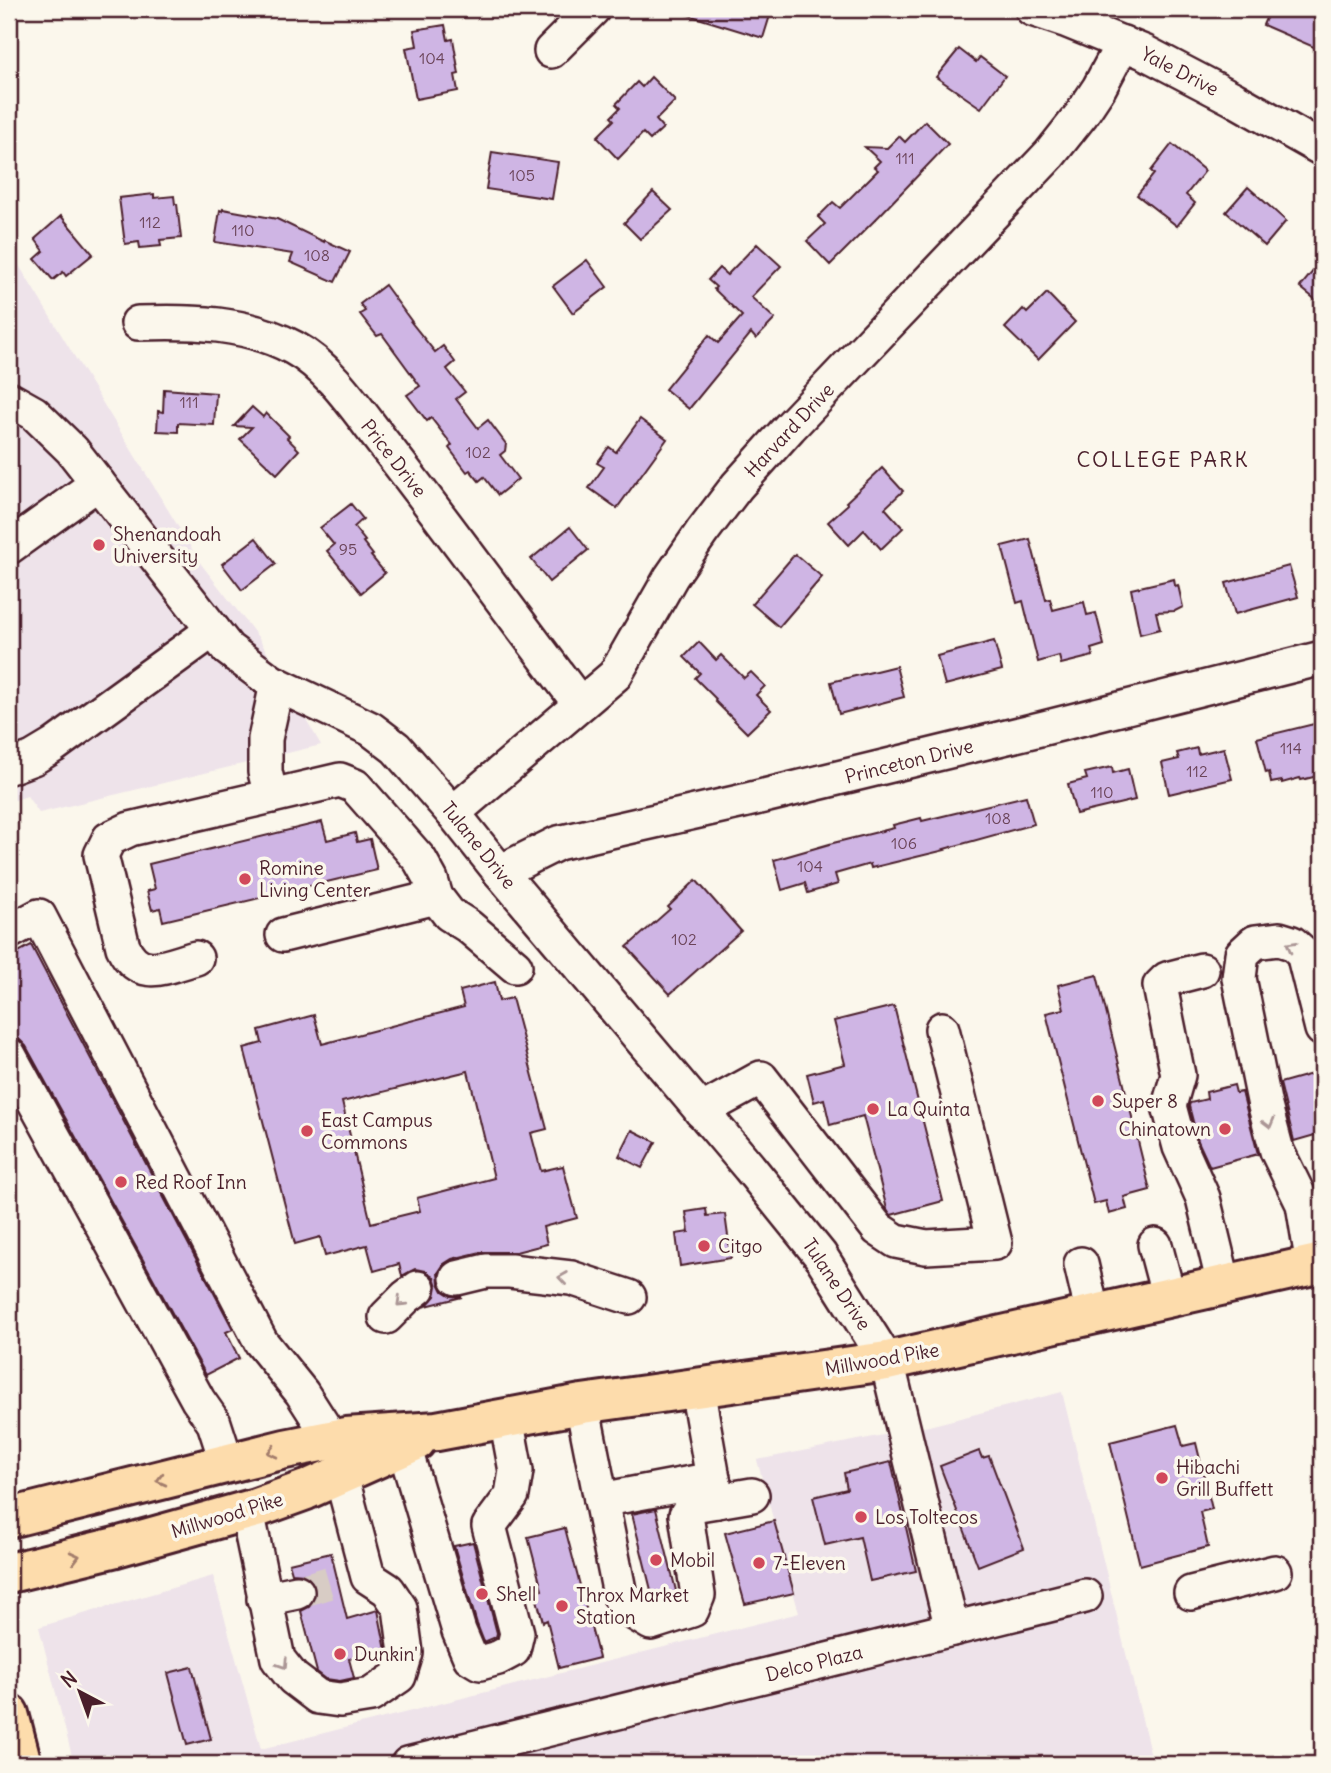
<svg xmlns="http://www.w3.org/2000/svg" width="1331" height="1773" font-family="Delius,sans-serif">
<style>
.built{fill:#eee3ea}
.building{fill:#cfb5e4;stroke:#4a1f2b;stroke-width:2;fill-rule:evenodd}
.lines{fill:none;stroke-linecap:round;stroke-linejoin:round}
.minor-tunnel{stroke:#d8ccc5;stroke-width:33;stroke-dasharray:33 17;stroke-linecap:butt}
.minor-casing{stroke:#4a1f2b;stroke-width:38}
.highway-casing{stroke:#4a1f2b;stroke-width:44}
.minor{stroke:#fbf7ec;stroke-width:33}
.highway{stroke:#fddcac;stroke-width:38}
.oneway{stroke:#ab9695}
.oneway2{stroke:#a47e6c}
.poi-dot{fill:#d1495b;stroke:#fbf7ec;stroke-width:2.5}
.labels{text-anchor:middle;dominant-baseline:central;stroke-width:7;stroke-linejoin:round;paint-order:stroke}
.number-label{font-size:16px;fill:#6b4459}
.street-label{font-size:19px;fill:#4a1f2b;stroke:#fbf7ec}
.poi-label{font-size:19px;fill:#4a1f2b;stroke:#fbf7ec;text-anchor:start}
.neighbourhood-label{font-size:21px;letter-spacing:2px;fill:#4a1f2b;stroke:#fbf7ec}
</style>
<rect width="100%" height="100%" fill="#fbf7ec"/>
<filter id="ink" filterUnits="userSpaceOnUse"><feTurbulence type="fractalNoise" baseFrequency=".0143" numOctaves="2"/><feDisplacementMap in="SourceGraphic" scale="14" xChannelSelector="R" yChannelSelector="G"/><feConvolveMatrix kernelMatrix="1 2 1 2 8 2 1 2 1" color-interpolation-filters="sRGB"/></filter>
<g filter="url(#ink)">
<g class="built">
<path d="M9,249L201,564L258,637L321,745L39,813L27,796L9,802Z"/>
<path d="M1062,1392L1153,1764H74L39,1627L213,1576L261,1749L799,1613L757,1460L929,1426Z"/>
</g>
<g class="building">
<path d="M683,9H772L763,38L682,13Z"/>
<path d="M1270,9H1304L1322,16V34L1316,48L1263,25Z"/>
<path d="M445,25L448,40L453,39L459,74L455,75L458,91L416,99L406,48L417,46L414,30Z"/>
<path d="M959,49L976,62L980,57L1005,76L981,108L936,77Z"/>
<path d="M651,77L675,101L656,120L663,128L650,140L643,133L618,159L597,137L614,120L611,117L620,108L616,104L637,82L642,87Z"/>
<path d="M925,121L948,144L879,216L830,265L807,241L825,224L818,217L833,202L840,208L878,170L874,167L880,161L865,147L887,148L899,136L905,142Z"/>
<path d="M1172,144L1205,171L1186,195L1195,203L1177,226L1137,195L1154,174L1151,171Z"/>
<path d="M492,152L558,162L552,199L486,189Z"/>
<path d="M1248,187L1286,221L1265,246L1226,212Z"/>
<path d="M653,192L672,210L640,239L624,223Z"/>
<path d="M154,194V198L174,196L175,204H177L181,238L160,240L161,246L140,248L139,242L125,244L119,198Z"/>
<path d="M223,209L277,219L324,242V240L350,252L335,282L290,262L293,254L215,242L220,210L223,211Z"/>
<path d="M61,216L93,254L66,276L63,272L53,280L35,259L44,251L35,239Z"/>
<path d="M757,244L781,266L751,297L775,319L756,339L751,333L689,409L665,389L709,335L718,343L742,316L714,289L716,287L708,280L719,268L727,275Z"/>
<path d="M587,260L607,287L573,313L553,286Z"/>
<path d="M1322,260V305L1300,287Z"/>
<path d="M385,285L412,322H411L435,352L443,346L455,362L447,369L465,392L456,399L478,428L488,420L506,444L505,451L500,455L518,479L498,495L484,477L479,481L470,470L467,472L449,448L452,445L431,418L427,421L407,395L420,386L382,334L377,336L360,314L365,311L360,304Z"/>
<path d="M1047,293L1075,322L1038,360L1005,328L1023,309L1027,313Z"/>
<path d="M164,389L216,393L214,425L178,423V432L157,431L158,411L163,412Z"/>
<path d="M252,407L263,417L266,413L289,436L287,438L299,450L277,474L240,439L252,427L234,426Z"/>
<path d="M640,419L667,439L617,508L589,488L604,467L597,463L609,447L616,452Z"/>
<path d="M882,468L903,491L885,508L903,528L881,549L864,530L849,545L828,522L848,504L846,502Z"/>
<path d="M351,504L363,519L354,527L365,541L363,542L373,555L371,556L385,573L361,593L327,551L334,545L320,528Z"/>
<path d="M570,527L588,550L549,582L531,559Z"/>
<path d="M256,538L276,564L242,590L222,564Z"/>
<path d="M1030,539L1046,600L1050,599L1053,610L1084,602L1087,615L1096,613L1104,645L1091,649L1093,656L1061,664L1059,656L1038,662L1023,601L1017,603L1002,546Z"/>
<path d="M795,554L822,577L779,627L752,604Z"/>
<path d="M1289,566L1298,597L1235,614L1226,583Z"/>
<path d="M1174,579L1175,586L1178,585L1183,607L1175,611L1156,612L1160,629L1140,634L1131,589Z"/>
<path d="M994,641L1002,670L945,685L937,656Z"/>
<path d="M699,642L716,660L721,655L744,678L751,672L765,686L756,695L771,710L747,733L715,701L716,699L695,678L700,673L684,657Z"/>
<path d="M896,666L904,697L839,714L831,682Z"/>
<path d="M1322,722V775L1301,780L1300,778L1282,783V781L1271,783L1269,772L1266,773L1257,738Z"/>
<path d="M1197,748L1198,754L1224,748L1232,779L1169,794L1162,763L1179,759L1177,753Z"/>
<path d="M1112,767L1113,773L1128,769L1135,800L1076,814L1068,784L1087,779L1085,773Z"/>
<path d="M1026,796L1034,824L944,849L945,850L871,868L870,864L835,874L838,884L808,893L805,883L782,890L774,860L833,843L894,828L893,825L921,818L922,821Z"/>
<path d="M322,822L327,840L355,833L357,842L370,839L377,870L163,921L160,908L152,910L147,891L155,889L149,864Z"/>
<path d="M696,880L741,931L670,994L627,947L670,909L668,907Z"/>
<path d="M31,945L233,1329L226,1332L239,1358L206,1375L26,1046L18,1038L9,1035V957Z"/>
<path d="M1097,975L1150,1190L1124,1197L1127,1209L1109,1214L1106,1201L1094,1204L1046,1013L1064,1009L1058,985Z"/>
<path d="M495,982L499,1001L512,998L547,1129L531,1133L541,1171L563,1166L577,1218L543,1227L547,1244L516,1252H481L452,1259L444,1264L438,1273L439,1283L443,1291L451,1296L462,1297L426,1306L435,1296L437,1286L434,1277L426,1271L415,1269L402,1276L399,1264L374,1271L367,1245L325,1256L320,1237L295,1244L244,1048L262,1043L259,1030L314,1015L322,1044L464,1007L460,991ZM468,1071L494,1178L417,1198L420,1211L371,1223L342,1102Z"/>
<path d="M894,1006L943,1201L891,1215L887,1209L863,1116L830,1125L824,1099L814,1102L807,1074L845,1064L834,1021Z"/>
<path d="M1319,1072L1322,1083V1133L1294,1141L1280,1083Z"/>
<path d="M1234,1085L1236,1093L1242,1092L1258,1154L1210,1167L1198,1141L1189,1106L1190,1103L1207,1099L1206,1092Z"/>
<path d="M632,1130L656,1142L642,1168L619,1156Z"/>
<path d="M706,1209L707,1216L725,1214L731,1258L680,1266L676,1234L689,1232L686,1212Z"/>
<path d="M1177,1425L1183,1446L1196,1443L1212,1509L1200,1512L1208,1547L1140,1565L1110,1442Z"/>
<path d="M979,1451L982,1458L989,1456L1024,1548L978,1566L940,1466Z"/>
<path d="M891,1462L916,1571L870,1581L860,1537L825,1545L813,1497L847,1489L844,1473Z"/>
<path d="M656,1509L677,1595L654,1602L632,1514Z"/>
<path d="M774,1521L794,1593L745,1604L725,1533Z"/>
<path d="M565,1528L599,1658L559,1668L547,1620L543,1622L535,1592L542,1590L528,1537Z"/>
<path d="M473,1542L497,1633L496,1637L484,1642L477,1624L454,1546Z"/>
<path d="M331,1553L347,1619L378,1610L386,1650L349,1659L354,1678L340,1681L326,1679L317,1672L301,1611L309,1607L315,1599L316,1587L311,1579L304,1574L292,1573L289,1563Z"/>
<path d="M192,1667L211,1739L187,1745L168,1673Z"/>
</g>
<g class="lines">
<path class="minor-tunnel" d="M297,1592L338,1580"/>
<g class="minor-casing">
<g id="minor">
<path d="M1032,9L1065,20L1144,52L1234,99L1322,149"/>
<path d="M551,51L593,9"/>
<path d="M138,323C190,321 247,322 294,348C333,369 363,419 391,453C455,536 517,621 580,704"/>
<path d="M9,399L34,413L72,450L228,649L272,682L371,729L396,748L453,813L500,872L749,1167L820,1255L887,1361L952,1629"/>
<path d="M9,547L98,483"/>
<path d="M9,767L33,758L53,746L213,630"/>
<path d="M271,796L265,772V739L277,684"/>
<path d="M453,813L615,675L671,577L702,532L737,486L790,427L1050,154L1081,115L1099,88L1123,43"/>
<path d="M500,872L558,843L739,802L1044,728L1322,658"/>
<path d="M9,932L39,916L261,1342L302,1393L332,1440"/>
<path d="M283,935L436,897"/>
<path d="M196,958C166,966 140,982 123,947L101,855L109,839L130,829L340,780L355,786L420,860L431,880L436,897L449,914L468,926L515,966"/>
<path d="M1202,970L1167,979L1160,986L1178,1075L1169,1106L1180,1147L1203,1198L1224,1285"/>
<path d="M9,1055L198,1400L214,1423L227,1463"/>
<path d="M701,1111L761,1078L878,1229L896,1241L926,1247L995,1243L942,1029"/>
<path d="M1155,1245L1169,1298"/>
<path d="M1081,1264L1093,1315"/>
<path d="M1313,1265L1303,1204L1277,1151L1265,1106L1239,978L1242,954L1255,942L1279,939L1292,943L1303,953L1322,1029"/>
<path d="M457,1278L486,1271H510L571,1278L629,1297"/>
<path d="M386,1317L406,1297L418,1288"/>
<path d="M582,1404L621,1600L631,1611L651,1623L692,1610L698,1595L686,1515L693,1505L717,1501L697,1388"/>
<path d="M404,1446L459,1631L470,1657L480,1663L498,1658L513,1650L517,1633L489,1526L512,1495L516,1471L506,1418"/>
<path d="M601,1500L713,1479"/>
<path d="M717,1501L752,1495"/>
<path d="M247,1511L278,1659L293,1678L318,1697L340,1700L371,1695L399,1676L406,1653L400,1608L388,1590L368,1577L341,1475"/>
<path d="M1191,1593L1275,1572"/>
<path d="M264,1599L297,1592"/>
<path d="M408,1764L1085,1596"/>
</g>
</g>
<g class="highway-casing">
<g id="highway">
<path d="M9,1518L285,1449L346,1437L437,1431L582,1404L887,1361L1322,1263"/>
<path d="M9,1573L116,1547L256,1508L306,1490L416,1441"/>
<path d="M9,1714L22,1764"/>
</g>
</g>
<use href="#minor" class="minor"/>
<use href="#highway" class="highway"/>
</g>
<defs><path id="oneway-chevron" d="M-2-3.5L2.5 0L-2 3.5" fill="none" stroke-width="1.6" stroke-linecap="round" stroke-linejoin="round" transform="scale(1.75)"/></defs>
<g class="oneway">
<use href="#oneway-chevron" transform="translate(1291 946) rotate(-150)"/>
<use href="#oneway-chevron" transform="translate(1269 1123) rotate(75)"/>
<use href="#oneway-chevron" transform="translate(563 1278) rotate(-172)"/>
<use href="#oneway-chevron" transform="translate(401 1302) rotate(137)"/>
<use href="#oneway-chevron" transform="translate(283 1664) rotate(57)"/>
</g>
<g class="oneway2">
<use href="#oneway-chevron" transform="translate(272 1452) rotate(166)"/>
<use href="#oneway-chevron" transform="translate(161 1480) rotate(166)"/>
<use href="#oneway-chevron" transform="translate(75 1557) rotate(-14)"/>
</g>
</g>
<g class="poi-dot">
<circle cx="99" cy="545" r="7"/>
<circle cx="245" cy="879" r="7"/>
<circle cx="1098" cy="1101" r="7"/>
<circle cx="873" cy="1109" r="7"/>
<circle cx="1225" cy="1129" r="7"/>
<circle cx="307" cy="1131" r="7"/>
<circle cx="121" cy="1182" r="7"/>
<circle cx="704" cy="1246" r="7"/>
<circle cx="1162" cy="1478" r="7"/>
<circle cx="861" cy="1517" r="7"/>
<circle cx="656" cy="1560" r="7"/>
<circle cx="759" cy="1563" r="7"/>
<circle cx="482" cy="1594" r="7"/>
<circle cx="562" cy="1606" r="7"/>
<circle cx="340" cy="1654" r="7"/>
</g>
<g class="labels">
<g class="number-label">
<text x="432" y="58">104</text>
<text x="905" y="158">111</text>
<text x="522" y="175">105</text>
<text x="150" y="222">112</text>
<text x="243" y="230">110</text>
<text x="317" y="255">108</text>
<text x="189" y="402">111</text>
<text x="478" y="452">102</text>
<text x="348" y="549">95</text>
<text x="1291" y="748">114</text>
<text x="1197" y="771">112</text>
<text x="1102" y="792">110</text>
<text x="998" y="818">108</text>
<text x="904" y="843">106</text>
<text x="810" y="866">104</text>
<text x="684" y="939">102</text>
</g>
<g class="street-label">
<text transform="translate(1180 71) rotate(27)">Yale Drive</text>
<text transform="translate(789 430) rotate(-47)">Harvard Drive</text>
<text transform="translate(394 458) rotate(52)">Price Drive</text>
<text transform="translate(909 761) rotate(-14)">Princeton Drive</text>
<text transform="translate(479 845) rotate(51)">Tulane Drive</text>
<text transform="translate(837 1284) rotate(56)">Tulane Drive</text>
<text transform="translate(882 1359) rotate(-10)">Millwood Pike</text>
<text transform="translate(227 1515) rotate(-17)">Millwood Pike</text>
<text transform="translate(814 1663) rotate(-14)">Delco Plaza</text>
</g>
<g class="poi-label">
<text x="113" y="534">Shenandoah<tspan x="113" dy="22">University</tspan></text>
<text x="259" y="868">Romine<tspan x="259" dy="22">Living Center</tspan></text>
<text x="1112" y="1101">Super 8</text>
<text x="887" y="1109">La Quinta</text>
<text x="321" y="1120">East Campus<tspan x="321" dy="22">Commons</tspan></text>
<text x="1211" y="1129" text-anchor="end">Chinatown</text>
<text x="135" y="1182">Red Roof Inn</text>
<text x="718" y="1246">Citgo</text>
<text x="1176" y="1467">Hibachi<tspan x="1176" dy="22">Grill Buffett</tspan></text>
<text x="875" y="1517">Los Toltecos</text>
<text x="670" y="1560">Mobil</text>
<text x="773" y="1563">7-Eleven</text>
<text x="496" y="1594">Shell</text>
<text x="576" y="1595">Throx Market<tspan x="576" dy="22">Station</tspan></text>
<text x="354" y="1654">Dunkin'</text>
</g>
<g class="neighbourhood-label">
<text x="1163" y="459">COLLEGE PARK</text>
</g>
</g>
<rect width="1331" height="1773" fill="none" stroke="#fbf7ec" stroke-width="35"/>
<rect x="18" y="18" width="1296" height="1738" fill="none" stroke="#4a1f2b" stroke-width="2.5" filter="url(#ink)"/>
<g transform="translate(80 1692) rotate(319)" stroke="#fbf7ec" stroke-width="5" paint-order="stroke">
<path d="M0-5L12 26L0 18L-12 26Z" fill="#4a1f2b"/>
<text y="-10" font-size="19" font-weight="bold" text-anchor="middle" fill="#4a1f2b">N</text>
</g>
</svg>
